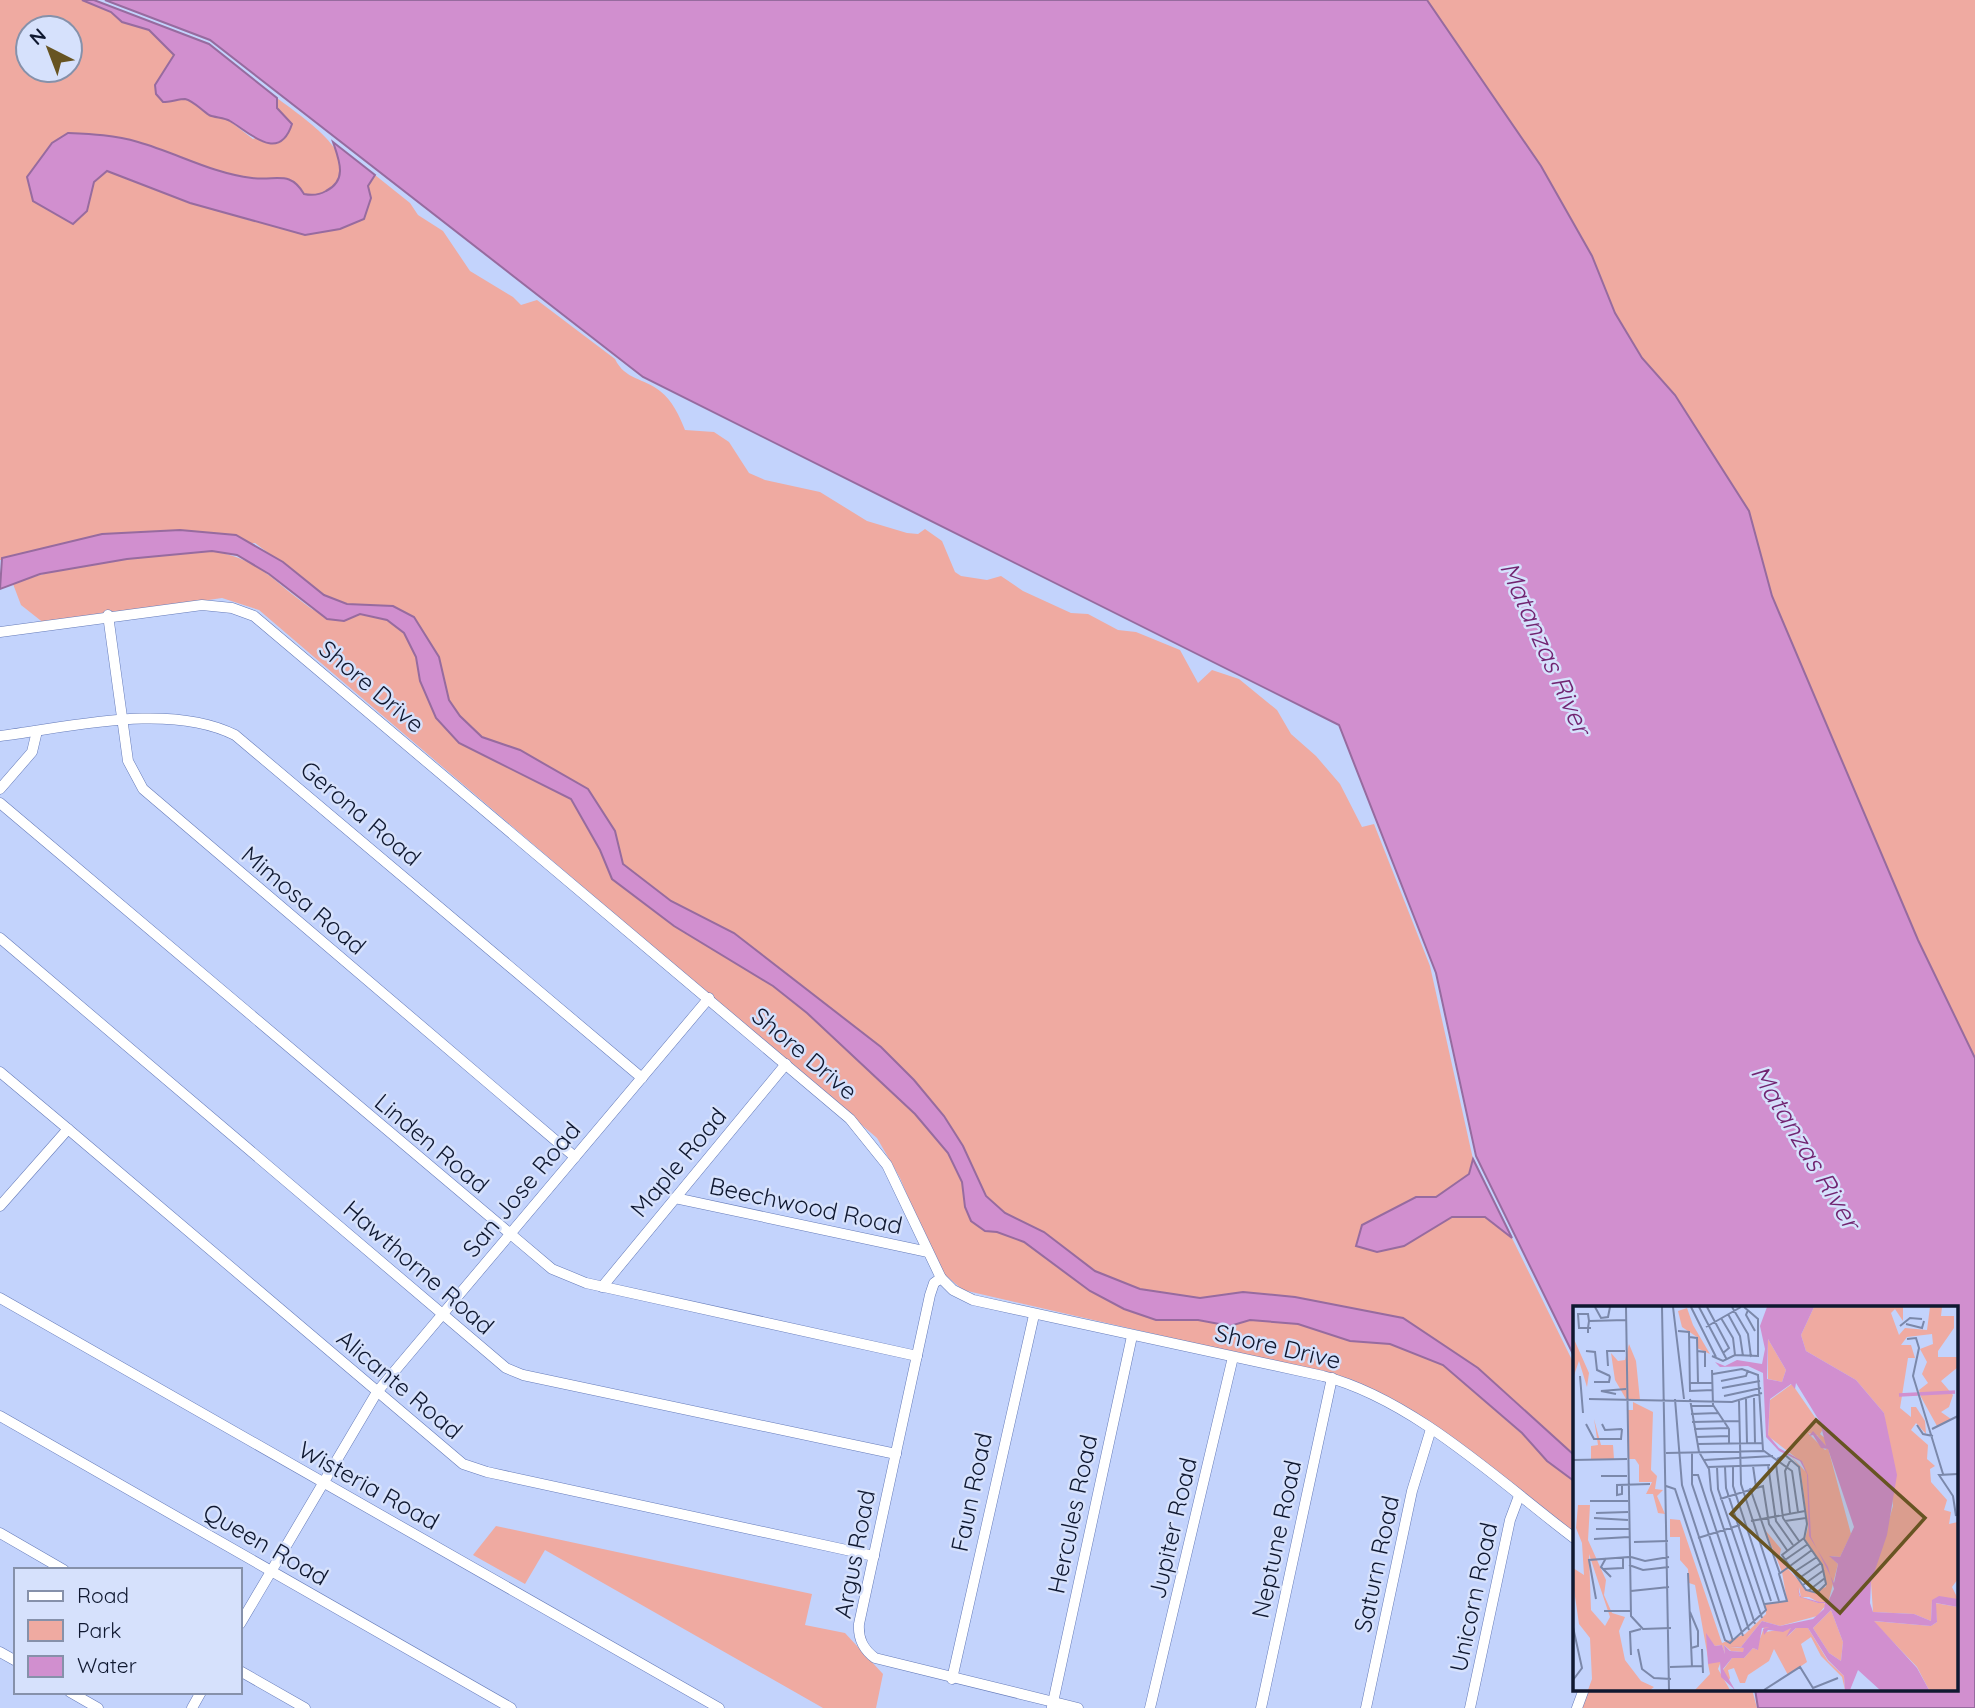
<svg xmlns="http://www.w3.org/2000/svg" width="1975" height="1708" font-family="Quicksand,sans-serif">
<style>
.green{fill:#efaaa1;fill-rule:evenodd}
.water{fill:#d18fcf;stroke:#976b9f;stroke-width:2}
.lines{fill:none;stroke-linecap:round;stroke-linejoin:round}
.minor-casing{stroke:#657bb9;stroke-width:11}
.minor{stroke:#fff;stroke-width:10}
.labels{text-anchor:middle;dominant-baseline:central;stroke-width:5;stroke-linejoin:round;paint-order:stroke}
.street-label{font-size:24px;fill:#0f1830;stroke:#d6e1fc}
.water-label{font-size:26px;font-style:italic;fill:#712471;stroke:#d6e1fc}
.inset-river{fill:none;stroke:#d18fcf;stroke-width:3.5}
.inset-road{fill:none;stroke:#7b88aa;stroke-width:2}
.view{fill:#675422;fill-opacity:0.15;stroke:#675422;stroke-width:3.5}
.inset-edge{fill:none;stroke:#0f1830;stroke-width:3.5}
</style>
<rect width="100%" height="100%" fill="#c3d3fc"/>
<g class="green">
<path d="M0,0H82L111,12L122,22L149,30L175,55L165,70L163,102L184,99L193,102L209,115L227,119L253,139L292,124L277,108V98C296,113 365,156 335,185C326,193 316,197 304,194C291,170 276,181 252,178C211,173 177,153 138,142C115,135 91,134 68,133L33,201L73,224L87,211L94,182L107,171L251,221L367,186L375,175L410,203L418,215L443,231L470,271L513,297L521,305L537,300L615,359C625,380 644,378 660,391C672,400 680,417 685,430L714,432L729,442L749,473L765,480L820,492L867,521L907,533L918,534L925,529L942,541L955,572L961,576L987,580L1001,576L1023,591L1071,613L1088,614L1118,630L1136,632L1180,650L1198,683L1212,670L1239,679L1277,710L1291,734L1316,756L1340,784L1362,827L1374,824L1430,966L1473,1159L1470,1174L1436,1197H1416L1362,1225L1404,1246L1452,1217H1485L1512,1238L1574,1364V1455L1478,1368L1403,1318L1243,1292L1200,1298L1140,1289L1095,1271L1044,1232L1005,1213L986,1196L963,1146L944,1116L914,1080L881,1047L734,933L671,901L641,880L623,864L615,831L520,750L482,737L459,716L449,700L439,657L414,617L393,606L347,604L324,595L255,543L0,560ZM28,28H70V70H28Z"/>
<path d="M1427,0H1975V1058L1918,940L1772,596L1749,511L1675,395L1642,358L1615,313L1592,256L1541,166Z"/>
<path d="M212,551C260,559 272,581 309,607C318,614 333,617 344,621L360,614L387,619L404,633L416,657L420,681L436,718L572,799L600,850L612,879L674,926L773,986L807,1013L915,1114L948,1153L962,1182L965,1207L971,1221L985,1231L997,1232L1024,1242L1058,1268L1124,1309L1156,1320H1198L1230,1326L1250,1320L1298,1324L1350,1341L1390,1344L1443,1365L1522,1434L1547,1461L1574,1481V1534L1386,1396L1350,1379L963,1290L938,1269L900,1178L877,1138L259,610L222,598L45,624L21,605L13,584C76,560 146,557 212,551Z"/>
<path d="M496,1526L812,1594L805,1625L845,1633L883,1674L876,1708H823L545,1550L525,1584L473,1555Z"/>
<path d="M1579,1689H1752L1757,1708H1573Z"/>
</g>
<g class="water">
<path d="M82,0H94L209,44L277,98V108L292,124C279,164 249,132 230,121C224,117 215,118 209,115C201,110 194,101 185,99C179,99 170,102 163,102L156,94L155,85L174,55L149,30L122,22L111,12Z"/>
<path d="M105,0H1427L1541,166L1592,256L1615,313L1642,358L1675,395L1749,511L1772,596L1918,940L1975,1058V1708H1758L1755,1689H1956V1307H1574V1356L1476,1156L1436,973L1339,725L643,377L210,40Z"/>
<path d="M68,133C91,134 115,135 138,142C177,153 211,173 252,178C277,181 290,170 304,194C313,196 319,195 326,191C348,180 339,160 333,142L375,175L368,186L371,198L364,219L340,229L305,235L190,203L107,171L94,182L87,211L73,224L33,201L27,177L52,143Z"/>
<path d="M180,530L236,535L283,562L324,595L347,604L393,606L414,617L439,657L449,700L460,716L482,737L520,750L588,789L615,831L623,864L671,901L734,933L881,1047L914,1080L944,1116L963,1146L986,1196L1005,1213L1044,1232L1095,1271L1140,1289L1200,1298L1243,1292L1295,1297L1403,1318L1478,1368L1574,1455V1481L1547,1461L1522,1433L1443,1365L1390,1344L1350,1341L1298,1324L1250,1320L1230,1326L1198,1320H1156L1124,1309L1090,1291L1024,1242L997,1232L985,1231L971,1221L965,1207L962,1182L948,1153L915,1114L807,1013L773,986L674,926L612,879L600,850L571,799L459,743L436,718L420,681L416,657L404,633L387,620L360,614L344,621L327,619L269,574L237,555L212,551L127,559L40,574L0,589L2,558L102,534Z"/>
<path d="M1473,1159L1512,1238L1485,1217H1452L1404,1246L1377,1252L1356,1246L1362,1225L1416,1197H1436L1469,1174Z"/>
</g>
<g class="lines">
<g class="minor-casing">
<g id="minor">
<path d="M108,615L128,761L143,789L575,1157"/>
<path d="M0,632L202,605L232,608L254,616L850,1119L887,1165L941,1278L953,1290L973,1300L1323,1376C1413,1399 1500,1482 1574,1538"/>
<path d="M0,736C71,727 169,702 235,735L642,1078"/>
<path d="M0,789L32,752L37,731"/>
<path d="M0,803L552,1269L586,1283L917,1356"/>
<path d="M0,938L506,1368L523,1375L896,1454"/>
<path d="M0,1072L68,1129"/>
<path d="M675,1198L928,1252"/>
<path d="M0,1206L68,1129L463,1464L487,1472L874,1556"/>
<path d="M941,1278L934,1283L930,1295L859,1624C858,1639 863,1649 875,1658L1078,1708"/>
<path d="M602,1287L786,1064"/>
<path d="M0,1298L719,1708"/>
<path d="M0,1416L511,1708"/>
<path d="M0,1533L64,1570"/>
<path d="M240,1624L377,1392L709,998"/>
<path d="M0,1652L16,1661"/>
<path d="M240,1671L305,1708"/>
<path d="M952,1679L1034,1315"/>
<path d="M70,1692L98,1708"/>
<path d="M1052,1707L1132,1336"/>
<path d="M192,1708L201,1692"/>
<path d="M1150,1708L1233,1357"/>
<path d="M1261,1708L1332,1378"/>
<path d="M1366,1708L1412,1491L1431,1429"/>
<path d="M1470,1708L1510,1520L1519,1496"/>
<path d="M1577,1708L1584,1689"/>
</g>
</g>
<use href="#minor" class="minor"/>
</g>
<g class="labels">
<g class="street-label">
<text transform="translate(372 686) rotate(40)">Shore Drive</text>
<text transform="translate(361 813) rotate(40)">Gerona Road</text>
<text transform="translate(304 900) rotate(40)">Mimosa Road</text>
<text transform="translate(805 1053) rotate(40)">Shore Drive</text>
<text transform="translate(432 1143) rotate(40)">Linden Road</text>
<text transform="translate(678 1162) rotate(-50)">Maple Road</text>
<text transform="translate(521 1189) rotate(-50)">San Jose Road</text>
<text transform="translate(806 1205) rotate(12)">Beechwood Road</text>
<text transform="translate(419 1267) rotate(41)">Hawthorne Road</text>
<text transform="translate(1278 1346) rotate(13)">Shore Drive</text>
<text transform="translate(400 1384) rotate(40)">Alicante Road</text>
<text transform="translate(369 1485) rotate(29)">Wisteria Road</text>
<text transform="translate(971 1492) rotate(-78)">Faun Road</text>
<text transform="translate(1072 1514) rotate(-78)">Hercules Road</text>
<text transform="translate(1172 1528) rotate(-77)">Jupiter Road</text>
<text transform="translate(1276 1539) rotate(-78)">Neptune Road</text>
<text transform="translate(266 1544) rotate(30)">Queen Road</text>
<text transform="translate(854 1554) rotate(-79)">Argus Road</text>
<text transform="translate(1376 1564) rotate(-78)">Saturn Road</text>
<text transform="translate(1473 1597) rotate(-78)">Unicorn Road</text>
</g>
<g class="water-label">
<text transform="translate(1546 648) rotate(66)">Matanzas River</text>
<text transform="translate(1806 1147) rotate(59)">Matanzas River</text>
</g>
</g>
<g transform="translate(1573 1306)">
<rect width="385" height="385" fill="#c3d3fc"/>
<path d="M241,1H330V15L322,3L318,7L326,29L332,22L354,24L357,1H369L368,10H381V22L365,45V51H385V61L368,75L380,89L376,101L368,106L378,113L364,120L348,91L346,84L355,77L349,68L354,56L347,43L360,38L359,28L334,31L328,39H338L342,52H335L327,102L338,111V101H343L352,115L353,128L343,117L338,124L355,139L354,153L362,160L357,163L358,176L374,194L371,204L378,206L376,218L385,216V273L379,281L385,293L359,294L358,315L341,308L300,306L298,276L320,200L311,107L283,74L233,45L228,29ZM114,2L120,19L137,48L124,42V31L109,21L105,5ZM0,31L16,67L14,81L6,55L0,72ZM195,33L213,64L209,76L195,73ZM56,38L63,55L67,94L53,93L42,74L38,47L45,55L52,54ZM219,78L250,123L247,128L253,133V141L244,129L235,127L252,144L255,142L278,228L267,251L257,250L265,258L255,297H247L236,291H228L226,281V290L245,297H251L253,299L244,310L207,320L189,315L168,341H157L172,342L170,346L158,345L151,339L152,348L149,339L142,340L134,331L137,343L138,350L135,352L122,279L116,277L115,263L107,254V231H97V213L107,214L149,337L172,328L193,308L192,298L214,295L209,266L192,224L208,243L206,253L236,286L253,281L250,260L232,233L235,221L227,161L215,147L232,165L230,157L195,130L197,94ZM60,96L80,106L78,164L84,170L82,183L90,184L84,190L92,208L85,207L80,188H73L79,176H66V159L62,153H55L54,104H60ZM21,113L28,139H40L41,153L18,154V140L25,139ZM5,199H17L15,234L33,274L31,289L39,307L52,311L46,325L52,354L68,375L81,381L77,384H15L19,373L17,332L6,318L0,277V262L11,269L9,237L3,222ZM16,248L37,311L32,320L18,304ZM362,297L385,301V384H356L344,361L300,315L358,320L364,316ZM258,304L270,336L268,355L256,347L240,322ZM192,319L196,321L192,326L219,322L215,330L223,322H235L255,355L271,370L272,384L269,371L248,350L238,331L228,338L234,356L215,369L201,343L196,355L175,369L172,377H167L161,362L155,364L157,372L155,376L150,364L159,352H171L180,342L185,344L178,337L185,338ZM151,350L150,353L141,355H148L145,363L157,384H122L137,368L135,358L140,355L136,353Z" fill="#efaaa1" fill-rule="evenodd"/>
<path d="M194,1H241L228,29L233,45L283,74L311,107L324,169L314,229L298,276L297,297L300,306L341,308L358,315L359,294L366,290L385,293V301L363,297L364,316L358,320L301,315L344,362L356,384H307L285,364L277,384H272L271,370L255,354L235,322H223L213,331L218,322L210,326L195,324L191,329L190,323L196,321L189,322L185,344L180,342L171,352H159L150,363L162,384L148,371L147,356L135,358L133,327L142,340L149,339L152,348L151,339L157,345L170,346L171,342L157,340L168,341L189,315L207,320L240,313L251,303L252,297H245L227,291L224,281L228,291L247,296H255L261,283L255,261L236,230L234,168L227,155L206,145L193,131L190,67L175,60L147,61L142,56L152,60L164,54L189,58L192,43L187,20ZM195,33L213,64L209,76L194,73ZM223,77L247,116L253,140L240,125L236,130L240,129L248,142L255,143L281,221L267,251L256,250L265,258L261,277L238,231L235,169L229,155L206,142L195,129L197,93L218,78L222,83ZM258,304L270,336L268,355L256,347L240,322Z" fill="#d18fcf" fill-rule="evenodd"/>
<path class="inset-river" d="M326,89L382,86"/>
<path class="inset-road" d="M22,1L28,12L35,11L37,1M53,1L58,310L70,323L98,322M89,1L96,384M100,1L111,93M118,1L143,51M126,1L154,54M134,1L156,42L150,47M159,1L175,28L178,51M175,4L173,9L182,25M155,8L167,30L170,50M148,12L160,32L162,49M16,15L53,14M333,18L349,22L351,15M327,20L337,12L349,13M133,21L168,1M105,25L116,26L117,85M15,27V22L16,15L15,8H5L6,22H18M116,31L124,32L125,77M334,33L343,32L346,42L340,70L370,168M13,45L22,46L24,64L37,70M124,45L132,46V61M139,50L150,55L162,49L185,50V13L171,1M35,60L34,45H52M139,64L140,99L156,123V138M140,68L169,63L185,69L190,144M7,70L10,107M148,75L173,70L175,64M21,76H36L37,70M117,77H140M149,82L187,75M116,85L140,84M43,88L28,85L53,83M151,90L188,82M181,92L182,137M16,93L159,96L189,87M102,93L109,179L160,335M117,93L126,146L136,163L138,184L182,318M173,93L174,137M166,95L168,178L206,295M118,100H141M118,108L145,107M119,116L166,115M13,118L21,133H48L49,123M29,118L32,124L49,123M344,119L350,128L360,130M121,123L155,122M359,123L385,110M123,131L156,130M125,138L190,137M119,146V178L170,330M93,147L191,145L219,165L225,206M204,153L212,149L226,161L234,218L231,233L249,259L253,278L244,287L233,284L209,249L231,232M0,154L54,153M131,154L200,150M203,158L210,212L226,235M195,159L203,215L220,239M180,160L183,181M135,161L197,159M144,161L145,183L189,312M160,161V180L198,295M119,169H125L176,324M28,170H54M49,179V188L44,189V179L77,178M93,180L102,183L152,334L157,337L193,304L153,182L152,161M177,182L207,268M147,193L190,180L196,218L214,244M17,195H55M23,207L55,206M217,207L212,165L218,153M383,210L380,190L366,169L385,168M21,212L55,214M178,215L232,205M212,215L233,212M23,223H56M125,232L167,219M21,233L56,231M61,236L95,235M58,251L72,255L96,251M33,252L28,261L38,271M212,254L235,238M56,259L70,264L96,261M30,263L50,262V251M221,266L244,251M115,267L119,361M225,273L248,257M230,279L251,264M58,285L96,281M235,285L252,272M23,293L16,254L56,251M192,298L214,295L206,268L239,244M31,305H57M117,306L125,325V340L118,342M0,321L9,362L0,374M65,343L69,363L81,372L98,373M129,343L130,367M58,349L57,326L68,323M97,361L129,360M191,384L227,361L240,382L265,372"/>
<path class="view" d="M243,114L352,212L267,307L158,208Z"/>
<rect width="385" height="385" class="inset-edge"/>
</g>
<rect x="14" y="1568" width="228" height="126" fill="#d6e1fc" stroke="#8691aa" stroke-width="2"/>
<rect x="28" y="1591" width="35" height="10" fill="#ffffff" stroke="#8691aa" stroke-width="2"/>
<text x="77" y="1603" font-size="21" fill="#0f1830">Road</text>
<rect x="28" y="1620" width="35" height="21" fill="#efaaa1" stroke="#8691aa" stroke-width="2"/>
<text x="77" y="1638" font-size="21" fill="#0f1830">Park</text>
<rect x="28" y="1656" width="35" height="21" fill="#d18fcf" stroke="#8691aa" stroke-width="2"/>
<text x="77" y="1673" font-size="21" fill="#0f1830">Water</text>
<g transform="translate(49 49) rotate(318)"><circle r="33" fill="#d6e1fc" stroke="#8691aa" stroke-width="2"/>
<path d="M0-5L12 26L0 18L-12 26Z" fill="#675422"/>
<text y="-10" font-size="19" font-weight="bold" text-anchor="middle" fill="#0f1830">N</text>
</g>
</svg>
